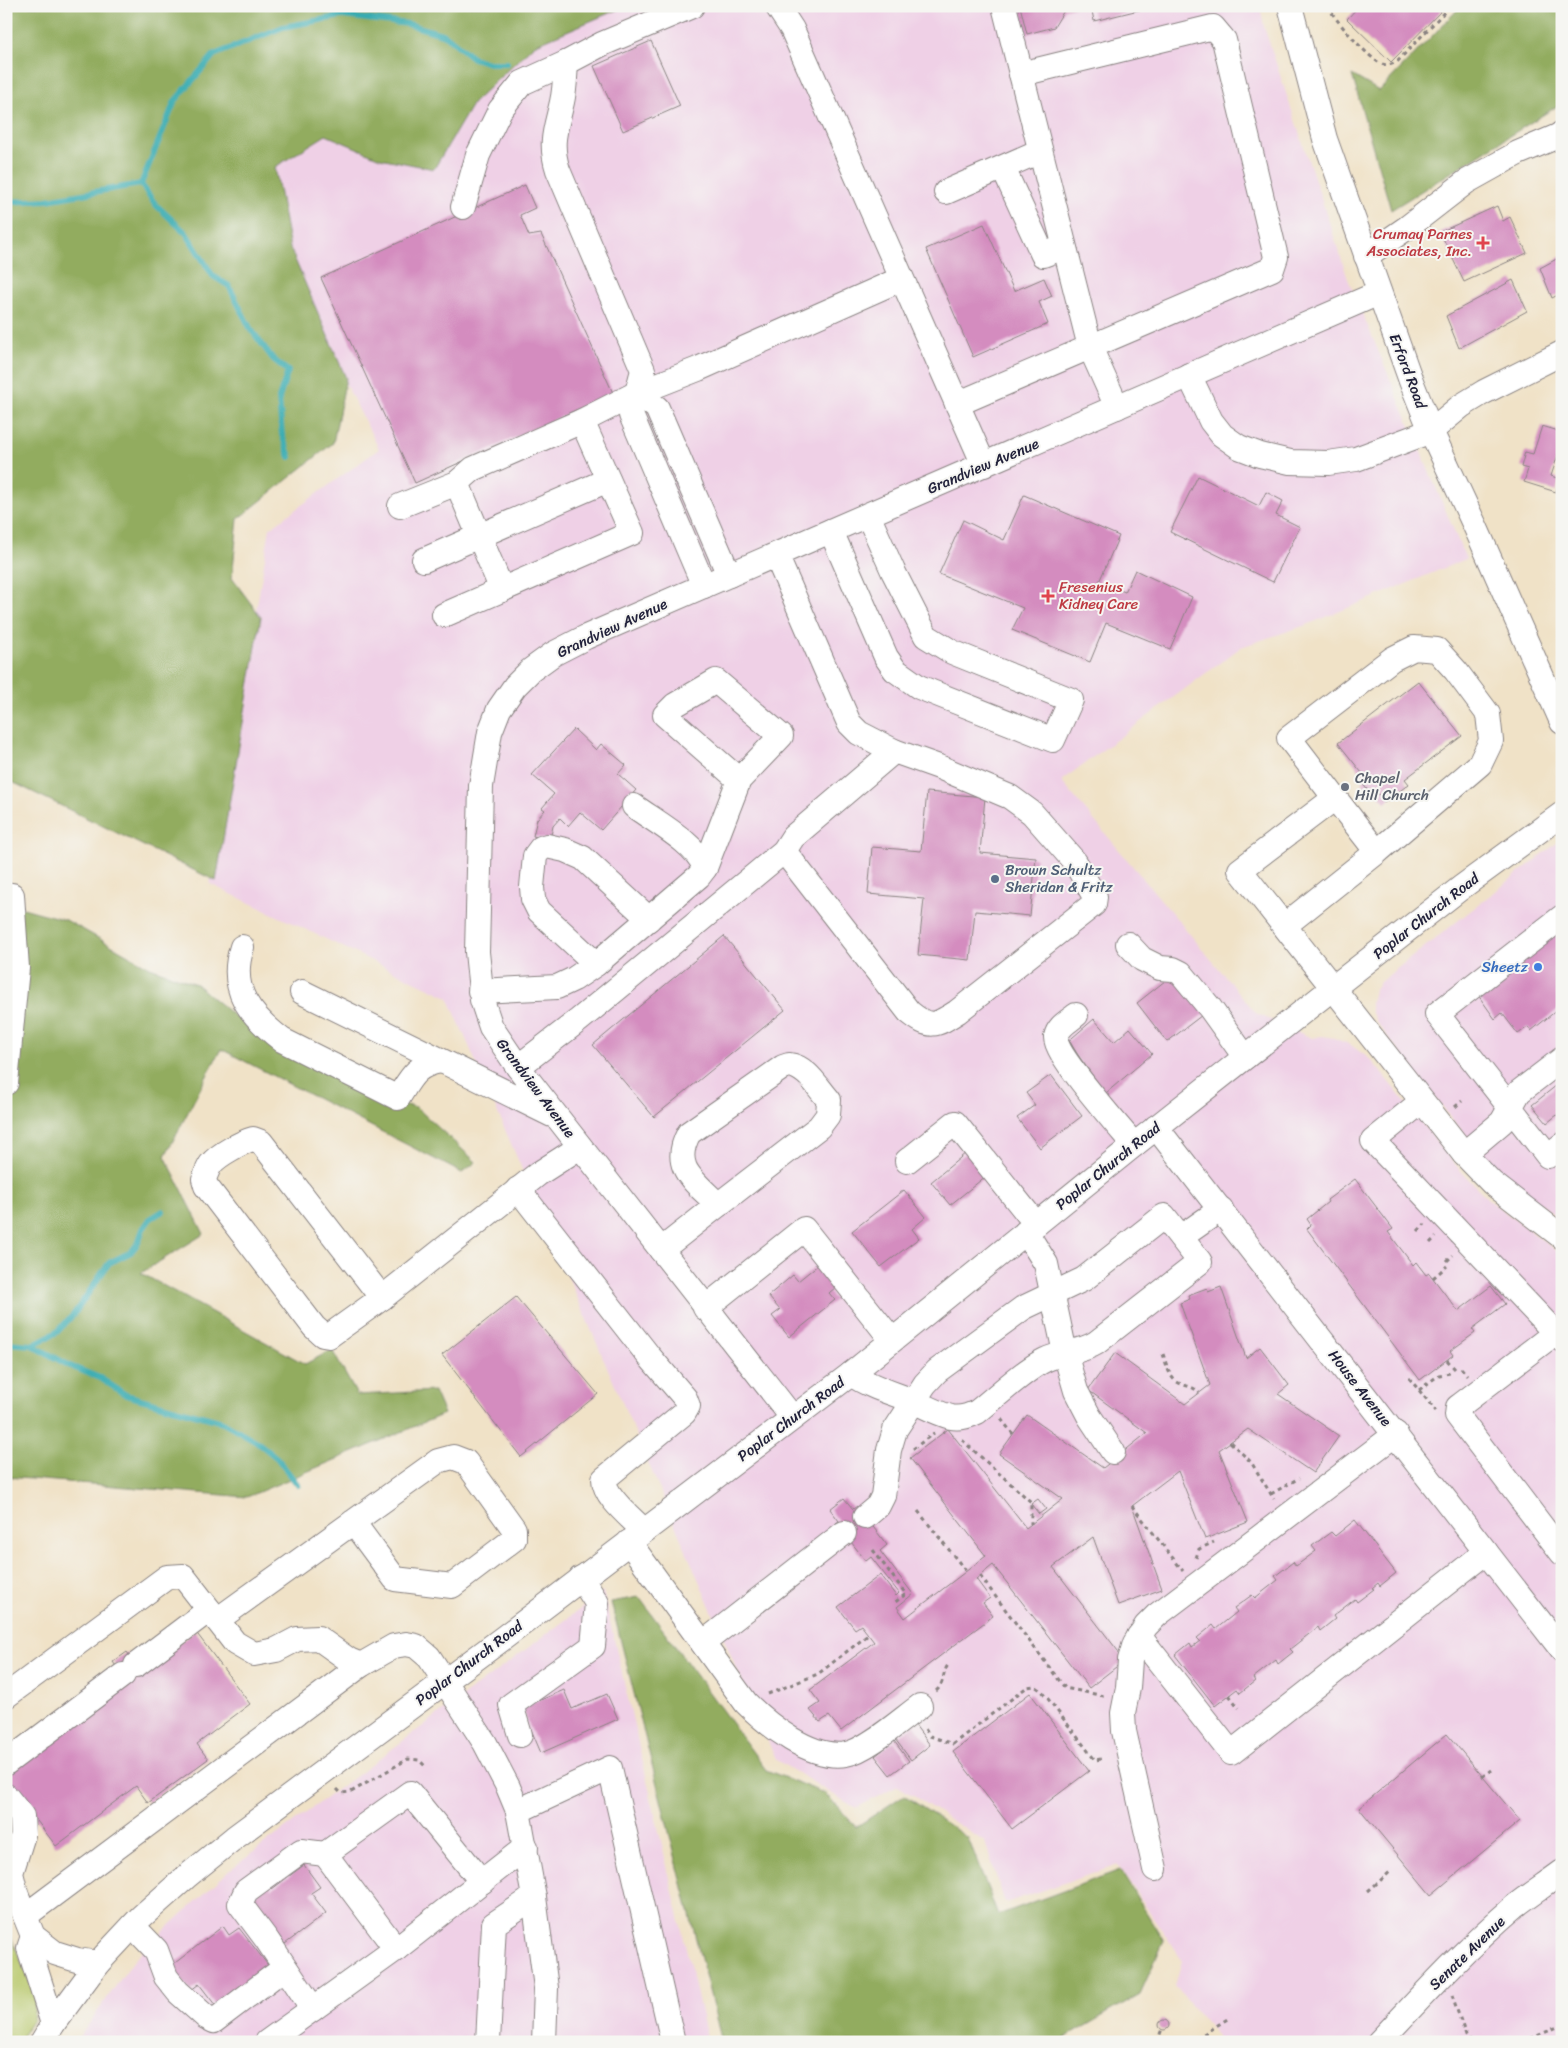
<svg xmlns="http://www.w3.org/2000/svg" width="1568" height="2048" font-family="Sriracha,sans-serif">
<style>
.built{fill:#efd0e6}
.green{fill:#b8c86b;stroke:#6d7553}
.forest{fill:#92ac5f;stroke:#5a674d}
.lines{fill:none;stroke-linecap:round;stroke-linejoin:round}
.stream{stroke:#39abb1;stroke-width:6}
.building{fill:#d48cbf}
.minor-casing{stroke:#898281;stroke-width:26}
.path{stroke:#898281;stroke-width:3;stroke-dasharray:4 4;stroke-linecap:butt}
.minor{stroke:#fff;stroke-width:24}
.health-dot{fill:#e0444e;stroke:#f6f6f2;stroke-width:2}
.worship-dot{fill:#6b7280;stroke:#f6f6f2;stroke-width:2}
.service-dot{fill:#5c6f8a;stroke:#f6f6f2;stroke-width:2}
.shop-dot{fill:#3f7fe0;stroke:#f6f6f2;stroke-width:2}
.labels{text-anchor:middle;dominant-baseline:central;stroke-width:4;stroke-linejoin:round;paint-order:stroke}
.health-label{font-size:15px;fill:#be3a42;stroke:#f6f6f2;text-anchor:end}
.street-label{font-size:15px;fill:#22223b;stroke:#f6f6f2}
.worship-label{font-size:15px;fill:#5b616d;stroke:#f6f6f2;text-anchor:start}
.service-label{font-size:15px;fill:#4e5e75;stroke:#f6f6f2;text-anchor:start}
.shop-label{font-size:15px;fill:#366cbe;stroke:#f6f6f2;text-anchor:end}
</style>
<rect width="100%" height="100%" fill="#f6f6f2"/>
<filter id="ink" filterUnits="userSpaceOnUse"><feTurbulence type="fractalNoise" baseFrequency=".02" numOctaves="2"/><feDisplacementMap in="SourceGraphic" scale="10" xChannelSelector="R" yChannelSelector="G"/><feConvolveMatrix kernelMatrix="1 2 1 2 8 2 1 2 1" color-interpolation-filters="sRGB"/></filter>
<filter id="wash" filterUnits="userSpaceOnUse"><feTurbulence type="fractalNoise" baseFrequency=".0096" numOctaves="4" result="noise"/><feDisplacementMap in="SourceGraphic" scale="20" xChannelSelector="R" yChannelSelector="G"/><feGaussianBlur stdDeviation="1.12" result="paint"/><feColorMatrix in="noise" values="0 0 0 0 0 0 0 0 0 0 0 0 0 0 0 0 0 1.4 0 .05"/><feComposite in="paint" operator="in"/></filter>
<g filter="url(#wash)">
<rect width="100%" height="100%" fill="#f0e2c7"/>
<g class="built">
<path d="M421,6H1260L1264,27L1348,279L1466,559L1309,624L1241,647L1061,781L1257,1014L1312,1038L1322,1036L1334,1038L1351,1045L1371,1060L1459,1169L1489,1200L1562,1255V2042H1222L1175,1986L1182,1960L1118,1865L1005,1903L985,1842L898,1786L856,1808L776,1760L448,997L210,884L270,528L379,449L211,120Z"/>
<path d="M1562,839V1221L1496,1169L1455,1123L1377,1023L1371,1011V1003L1374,990L1380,982Z"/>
<path d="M603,1592L708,2042H76L137,1956L231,1869Z"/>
</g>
<path class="green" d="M6,1925L36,1997L33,2020L18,2042H6Z"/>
<g class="forest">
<path d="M6,6H626L534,45L473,103L434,169L380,158L326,135L275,167L290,248L346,378L333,443L238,519L232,578L261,617L216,881L6,779Z"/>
<path d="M1461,6H1562V103L1391,210L1352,75L1379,91Z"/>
<path d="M23,908L66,920L150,967L196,984L261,1038L382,1100L416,1107L476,1162L462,1173L221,1049L165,1156L204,1234L141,1273L305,1364L332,1350L357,1395L434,1391L444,1414L247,1497L7,1477L6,1481V916Z"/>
<path d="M639,1597L766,1770L826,1794L856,1827L904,1795L968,1838L998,1915L1120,1870L1164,1941L1140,1994L1058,2042H722L611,1602Z"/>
</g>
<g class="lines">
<g class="stream">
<path d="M141,184L175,101L214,55L283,27L342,16L408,24L445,35L473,58L489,63H507"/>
<path d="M141,184L156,205L186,233L213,276L229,286L250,328L273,359L288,371L279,398L282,435L290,457"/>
<path d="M6,202L47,200L141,184"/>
<path d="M6,1343L32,1345L70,1366L100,1378L126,1395L223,1422L256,1441L277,1458L298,1485"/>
<path d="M32,1345L57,1332L74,1314L109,1263L131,1252L138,1243L143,1229L150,1219L163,1211"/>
</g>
</g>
<g id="blocks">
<g class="building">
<path d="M1020,6H1075V7L1065,9L1054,27L1027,34Z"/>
<path d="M1091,6H1151V7L1094,21Z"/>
<path d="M1359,6H1446L1391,62L1347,19Z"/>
<path d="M651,41L680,106L623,131L594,66Z"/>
<path d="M525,185L535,208L520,215L529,236L541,234L613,393L415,483L321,278Z"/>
<path d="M1497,206L1503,221L1510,217L1527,253L1464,282L1440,232Z"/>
<path d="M984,224L1014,291L1044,278L1052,296L1039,302L1048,324L973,357L926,249Z"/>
<path d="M1562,256V293L1552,298L1540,268Z"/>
<path d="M1513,280L1527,311L1459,348L1446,316Z"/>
<path d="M1542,426L1562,432V443L1551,476L1560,479L1556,492L1524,482L1528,469L1521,467L1525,452L1533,454Z"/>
<path d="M1198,476L1259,506L1266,492L1283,501L1276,515L1300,527L1273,582L1170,532Z"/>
<path d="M1024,495L1119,536L1099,582L1125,592L1135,570L1192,597L1170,649L1106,623L1090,662L1012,630L1023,608L939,574L963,520L1004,540Z"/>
<path d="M1418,681L1462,736L1405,779L1409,784L1385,802L1374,789L1370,793L1361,782L1366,778L1338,743Z"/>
<path d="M574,729L596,750L601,744L626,765L618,774L636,790L601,830L580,812L568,826L560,818L553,826L550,840L533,836L537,819L545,810L542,808L554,794L532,775Z"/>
<path d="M927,792L985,797L980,853L1036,858L1030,916L975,911L970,960L918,955L924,899L868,894L872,847L921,851Z"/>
<path d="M1558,933L1562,938V1006L1531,1031L1528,1027L1518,1034L1502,1013L1495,1019L1478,995Z"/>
<path d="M724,936L785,1010L654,1117L593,1045Z"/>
<path d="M1175,973L1206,1012L1167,1042L1137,1003Z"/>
<path d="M1094,1019L1114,1042L1130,1028L1152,1054L1106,1093L1065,1044Z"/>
<path d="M1051,1075L1082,1116L1040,1148L1017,1118L1035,1105L1026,1093Z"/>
<path d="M1562,1081V1111L1547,1123L1532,1105Z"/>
<path d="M972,1148L991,1172L950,1205L931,1182Z"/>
<path d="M1355,1179L1393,1229L1388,1232L1413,1265L1416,1262L1426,1275L1429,1273L1458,1311L1491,1286L1505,1304L1472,1329L1475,1333L1450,1351L1453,1355L1420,1380L1307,1229L1311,1225L1307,1219L1328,1202L1327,1200Z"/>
<path d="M904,1190L926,1217L912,1229L919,1238L881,1267L852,1231Z"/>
<path d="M824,1260L842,1282L829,1293L835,1300L789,1337L772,1316L780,1310L768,1296L793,1275L798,1281Z"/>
<path d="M1221,1287L1246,1358L1260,1347L1289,1385L1278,1394L1339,1436L1313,1473L1248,1429L1219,1450L1248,1522L1205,1539L1178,1471L1132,1506L1162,1589L1118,1605L1093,1537L1053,1567L1125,1660L1089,1688L993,1565L976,1579L990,1598L983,1603L993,1616L841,1731L829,1716L820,1722L810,1710L820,1703L810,1690L874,1642L861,1625L855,1629L838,1607L880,1575L896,1596L899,1593L871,1557L866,1561L836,1523L839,1521L830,1509L844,1498L853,1509L857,1506L887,1545L880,1551L913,1594L897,1607L905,1618L986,1556L910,1458L948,1429L1026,1528L1063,1499L999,1454L1027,1415L1103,1468L1147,1433L1088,1390L1115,1353L1185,1404L1210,1385L1180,1303L1190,1299L1188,1295L1207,1288L1208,1292Z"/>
<path d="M516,1297L598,1394L521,1457L442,1355Z"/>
<path d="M1038,1499L1046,1509L1039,1514L1031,1504Z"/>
<path d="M1355,1520L1396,1573L1380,1586L1378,1583L1372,1588L1374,1589L1357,1602L1355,1599L1333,1616L1335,1619L1320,1631L1318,1627L1290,1649L1293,1652L1278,1664L1276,1660L1253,1678L1255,1681L1240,1693L1237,1689L1215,1706L1175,1655L1190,1643L1192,1647L1200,1641L1197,1638L1213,1625L1216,1629L1237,1612L1234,1608L1252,1595L1255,1598L1278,1580L1275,1576L1293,1562L1296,1566L1316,1551L1312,1546L1331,1532L1335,1536Z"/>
<path d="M195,1631L250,1704L197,1744L208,1759L148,1803L136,1786L56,1846L6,1780V1772L127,1681L113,1662L127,1652L141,1671Z"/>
<path d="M564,1690L572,1709L607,1694L618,1719L541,1753L522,1708Z"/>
<path d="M1030,1693L1089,1771L1012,1829L953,1752Z"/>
<path d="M915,1725L930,1745L911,1760L895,1739Z"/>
<path d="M1447,1734L1520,1821L1431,1895L1359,1808Z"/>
<path d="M894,1741L909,1761L890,1775L875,1756Z"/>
<path d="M304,1865L320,1887L311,1893L326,1913L285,1944L271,1926L264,1931L243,1903L269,1884L272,1889Z"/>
<path d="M223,1926L229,1935L239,1928L271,1969L219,2010L199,1984L190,1991L171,1966Z"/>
<circle cx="1164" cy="2025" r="5"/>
</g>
</g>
</g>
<g filter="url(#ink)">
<use href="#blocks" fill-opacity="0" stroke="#898281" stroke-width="1"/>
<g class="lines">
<g class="minor-casing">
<g id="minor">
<path d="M692,6L602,44L566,63C565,76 565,90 562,102C556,129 549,142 558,170L643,370L631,415L704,586"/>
<path d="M777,6L792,29L984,465"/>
<path d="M1004,6L1090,347L1117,407"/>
<path d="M1290,6L1325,139L1411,381L1431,431L1476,528L1562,722"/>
<path d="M1003,168L1043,255L1064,247"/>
<path d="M946,192L1040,151"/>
<path d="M463,207L478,155L500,110L522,83L566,63"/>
<path d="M1366,256L1408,227L1466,182L1518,153L1558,136L1562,133"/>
<path d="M1189,375L1211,421L1222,435L1239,447L1260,455L1290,462L1328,463L1356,459L1431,431L1461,406L1484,392L1562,353"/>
<path d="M637,393L657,408L729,575"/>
<path d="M957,404L1272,269L1276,257L1224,40L1213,27L1021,74"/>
<path d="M457,483L502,590"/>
<path d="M400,506L457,483L473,469L582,421L637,393L698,369L901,279"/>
<path d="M831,531L886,657L895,670L919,687L1053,740L1071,700L952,652L926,636L893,571L868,515"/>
<path d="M776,555L849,723L859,733L894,751"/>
<path d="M424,560L608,480"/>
<path d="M444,615L632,533L582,421"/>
<path d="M1335,798L1377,852"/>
<path d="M705,868L739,780L781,736L716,681L675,705L665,715L739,780"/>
<path d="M1562,917L1437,1014L1548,1156L1562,1145"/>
<path d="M1284,926L1377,852L1480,764L1491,741L1488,714L1456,671L1437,650L1414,648L1392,659L1289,738L1335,798L1240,870L1464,1154L1492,1183L1562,1237"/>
<path d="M1128,944L1142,959L1160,968L1173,969L1181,973L1210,1008L1245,1057"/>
<path d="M242,947C228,990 250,1015 282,1040L398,1098C410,1079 416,1064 441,1061"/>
<path d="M596,964L539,911L533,899L532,887L535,856L541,848L547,846L565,850L583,858L649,919"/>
<path d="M480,991L557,987L574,979L596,964L699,876L705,868C697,844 654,821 634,806"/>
<path d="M302,992L552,1115"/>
<path d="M1076,1015C1069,1021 1058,1026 1056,1037C1054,1054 1120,1128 1134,1145"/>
<path d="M789,1065C807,1067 818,1088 829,1100L828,1115L819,1127L718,1205C695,1181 670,1168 689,1133L783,1067Z"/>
<path d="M518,1067L579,1020L755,875L784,851L793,837L894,751L939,767L1010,797L1032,813L1075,862L1095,897L1094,904L957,1012C935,1026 930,1029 909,1012L784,851"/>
<path d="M6,1083L17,968L12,895"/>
<path d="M1421,1102L1373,1141L1562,1340"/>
<path d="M1156,1127L1562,1650"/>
<path d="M253,1139L261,1142L382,1298L329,1336L323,1335L314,1327L206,1186L204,1179C206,1174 208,1168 211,1164C218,1155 242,1142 253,1139Z"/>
<path d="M1464,1154L1502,1122L1519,1092L1562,1059"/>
<path d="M907,1161L955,1123L1036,1224"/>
<path d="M518,1189L648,1355L685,1398L688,1406L684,1413L604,1479C604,1497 632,1518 644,1531"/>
<path d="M1026,1232L1046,1264L1065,1353L1076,1391L1089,1416L1113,1452"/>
<path d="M1181,1237L1221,1209"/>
<path d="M661,1250L718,1205"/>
<path d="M382,1298L538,1174L580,1147"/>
<path d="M705,1308L804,1229L892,1340"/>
<path d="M1555,1333L1462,1404L1458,1407L1457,1415L1562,1553"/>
<path d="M851,1374C870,1387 893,1393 915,1402C926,1407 939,1414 951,1417C961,1419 969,1416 977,1412C996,1397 1024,1370 1045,1360C1061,1352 1080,1353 1096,1343L1200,1262L1164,1216L1084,1279L1023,1308L937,1371L925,1384L895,1430L889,1450L883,1496L878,1506L865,1517"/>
<path d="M792,1417L518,1067L491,1027L482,1000L477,952L481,786L490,732L499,709L515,686L531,670L553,654L586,637L1379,293"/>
<path d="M629,1542L746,1703C768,1725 811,1760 846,1754C866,1751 902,1719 920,1706"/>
<path d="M217,1620L438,1461L453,1457L466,1462L514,1529V1539L452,1586L395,1579L353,1522"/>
<path d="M1139,1636L1231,1753L1486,1552"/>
<path d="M703,1643L844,1533"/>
<path d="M136,1665L209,1610"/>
<path d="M6,1696L167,1577L183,1576L235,1643L254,1654L276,1650L297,1639L318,1638L349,1660L361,1665"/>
<path d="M520,1735L511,1705L593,1646L597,1603L581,1578"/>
<path d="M6,1763L123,1675"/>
<path d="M6,1796L22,1816L23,1835L11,1873L16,1893L25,1916L361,1665L394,1646L406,1644L416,1646L429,1657L485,1743L508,1787L518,1811L534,1897L546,1988L544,2042"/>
<path d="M518,1811L610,1768L673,2042"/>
<path d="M1155,1869L1124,1731L1123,1713L1128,1688L1130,1660L1135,1643L1146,1626L1157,1615L1396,1434"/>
<path d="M25,1916L33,1936L55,1953L77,1960L98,1963"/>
<path d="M133,1926L156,1950L166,1977L178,1992L206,2017L214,2021L275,1975L287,1971"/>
<path d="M33,1936L29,1948L53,2024"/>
<path d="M396,1949L325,1854L410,1793L482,1882"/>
<path d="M313,2009L267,1940L240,1904L246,1891L301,1851L325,1854"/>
<path d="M42,2042L53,2024L98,1963L141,1917L186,1877L234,1838L502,1639L851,1374L1134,1145L1343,980L1462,887L1562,814"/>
<path d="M267,2042L396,1949L526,1847"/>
<path d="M488,2042L494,1924L534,1897"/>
<path d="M1379,2042C1423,1995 1466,1948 1515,1906C1530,1894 1546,1884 1562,1872"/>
</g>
</g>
<g class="path">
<path d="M1328,6C1332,17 1371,61 1382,64C1387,66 1392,64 1397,62L1450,6"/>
<path d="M1455,1107L1462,1101"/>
<path d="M1418,1231L1425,1224"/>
<path d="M1430,1243L1436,1237"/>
<path d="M1447,1261L1453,1255"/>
<path d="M1433,1278L1447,1266"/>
<path d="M1163,1354C1167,1365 1169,1380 1181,1384C1189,1387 1193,1386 1199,1393"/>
<path d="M1447,1360L1455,1369"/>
<path d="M1461,1368L1467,1375"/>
<path d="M1409,1378L1436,1411"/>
<path d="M1419,1390L1439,1375L1450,1373"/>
<path d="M1001,1419L1013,1434"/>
<path d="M962,1440L1031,1502V1524"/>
<path d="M1230,1442L1251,1462L1274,1499"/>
<path d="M913,1449L934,1433"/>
<path d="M1271,1494L1299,1478"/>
<path d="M1132,1506L1183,1571"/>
<path d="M918,1511L966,1571"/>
<path d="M873,1550L906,1594L894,1603"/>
<path d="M1196,1558L1199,1549L1214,1542"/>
<path d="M980,1576L1065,1688L1104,1696"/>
<path d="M936,1691C945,1684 942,1671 949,1664"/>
<path d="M768,1694L818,1674L868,1635"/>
<path d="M1229,1695L1239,1708"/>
<path d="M925,1729L930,1736L953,1744L1027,1687L1035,1686L1042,1691L1095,1760L1101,1759"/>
<path d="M1482,1777L1491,1770"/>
<path d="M337,1789L341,1793L351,1792L408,1759L419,1760L427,1768"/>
<path d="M1368,1891L1390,1872"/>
<path d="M1452,1995L1466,2036L1471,2042"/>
<path d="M1157,2042L1162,2029"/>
<path d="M1181,2042L1197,2038L1229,2018"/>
<path d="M1523,2042L1562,2025"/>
</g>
<use href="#minor" class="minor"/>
</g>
</g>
<g class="health-dot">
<path d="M1480.5 235.5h5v5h5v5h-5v5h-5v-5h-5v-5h5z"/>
<path d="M1045.5 588.5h5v5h5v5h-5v5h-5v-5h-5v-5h5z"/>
</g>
<circle class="worship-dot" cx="1345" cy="787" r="5"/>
<circle class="service-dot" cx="995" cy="879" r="5"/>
<circle class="shop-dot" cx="1538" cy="967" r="5"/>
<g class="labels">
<g class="health-label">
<text x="1472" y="234">Crumay Parnes<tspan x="1472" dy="17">Associates, Inc.</tspan></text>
<text x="1059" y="587" text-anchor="start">Fresenius<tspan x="1059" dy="17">Kidney Care</tspan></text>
</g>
<g class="street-label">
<text transform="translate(1408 371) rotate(69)">Erford Road</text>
<text transform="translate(983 466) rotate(-23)">Grandview Avenue</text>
<text transform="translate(612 628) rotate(-25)">Grandview Avenue</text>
<text transform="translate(1426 916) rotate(-38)">Poplar Church Road</text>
<text transform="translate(536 1088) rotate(53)">Grandview Avenue</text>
<text transform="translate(1108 1166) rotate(-39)">Poplar Church Road</text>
<text transform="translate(1360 1388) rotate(52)">House Avenue</text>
<text transform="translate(791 1419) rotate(-37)">Poplar Church Road</text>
<text transform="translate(469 1663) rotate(-37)">Poplar Church Road</text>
<text transform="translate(1467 1953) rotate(-44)">Senate Avenue</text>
</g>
<g class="worship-label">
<text x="1355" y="778">Chapel<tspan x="1355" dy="17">Hill Church</tspan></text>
</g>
<g class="service-label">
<text x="1005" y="870">Brown Schultz<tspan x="1005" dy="17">Sheridan &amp; Fritz</tspan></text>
</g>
<g class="shop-label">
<text x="1528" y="967">Sheetz</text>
</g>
</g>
<rect width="1568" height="2048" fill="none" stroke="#f6f6f2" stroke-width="25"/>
</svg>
